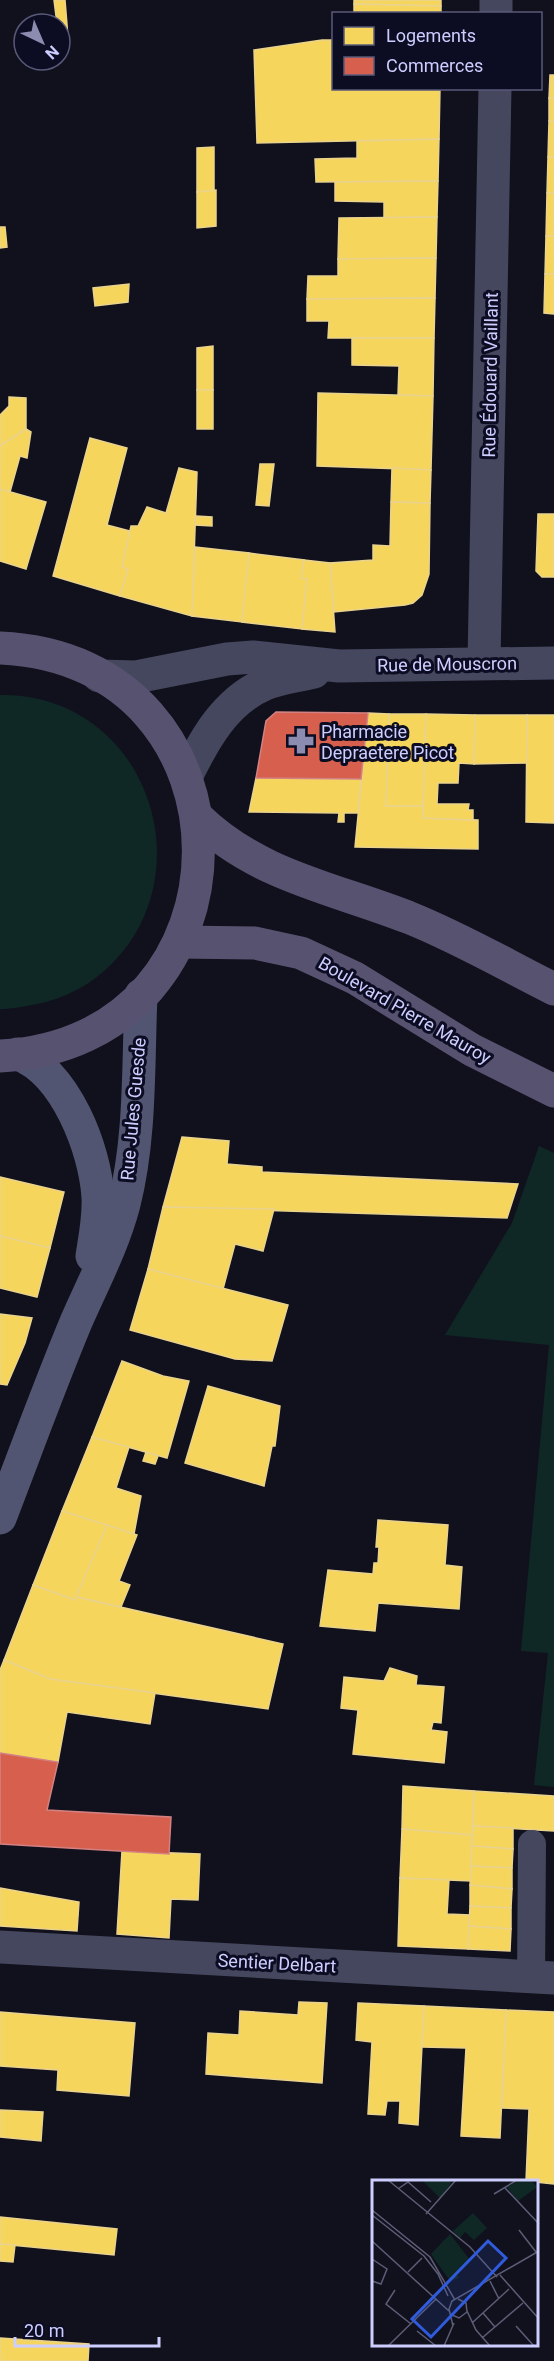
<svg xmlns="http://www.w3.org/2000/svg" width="554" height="2361" font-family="Roboto,sans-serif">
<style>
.green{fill:#0f2826}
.homes{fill:#f6d55c;stroke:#ead38d;stroke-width:1.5}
.shops{fill:#d6604d;stroke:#d38182;stroke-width:1.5}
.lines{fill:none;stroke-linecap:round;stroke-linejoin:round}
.service{stroke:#45475e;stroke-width:28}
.minor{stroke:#45475e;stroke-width:33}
.secondary{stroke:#525571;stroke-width:33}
.primary{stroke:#585271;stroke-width:33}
.labels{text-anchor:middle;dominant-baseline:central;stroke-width:6;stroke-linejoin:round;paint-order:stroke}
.street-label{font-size:18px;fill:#cdceff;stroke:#0c0c22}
.poi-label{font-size:18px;fill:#cdceff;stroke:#0c0c22;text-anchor:start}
.inset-road{fill:none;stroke:#5c5d77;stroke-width:1.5}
.view{fill:#2f5bdc;fill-opacity:0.15;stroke:#2f5bdc;stroke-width:3}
.inset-edge{fill:none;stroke:#cdceff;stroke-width:3}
</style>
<rect width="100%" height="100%" fill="#11111d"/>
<g class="green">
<path d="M0,695C156,693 215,898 87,984C62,1000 34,1006 5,1009H0Z"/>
<path d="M539,1146L554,1153V1787L534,1785L548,1653L521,1651L549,1345L445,1335L512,1223Z"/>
</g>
<g class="homes">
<path d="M54,0H65L68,37L60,38V24H57Z"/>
<path d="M354,0H441V6L354,4Z"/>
<path d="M354,4L441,6V14H354Z"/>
<path d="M322,40H334V88H440L439,139L257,143L254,50Z"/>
<path d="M550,75H554V98H549Z"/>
<rect x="549" y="98" width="5" height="23"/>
<path d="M549,121H554V157H548Z"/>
<path d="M439,139L438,181L316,182L315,159L357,158V141Z"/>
<path d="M214,147V191L197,192V148Z"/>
<path d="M548,157H554V193H547Z"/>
<path d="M438,181L437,217L384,218V202L335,201V182Z"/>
<path d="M216,190V226L197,228V192Z"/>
<path d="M547,193H554V236H546Z"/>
<path d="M437,217L436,258L338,259L339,218Z"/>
<path d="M0,227H5L7,247L0,248Z"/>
<path d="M546,236H554V274H545Z"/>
<path d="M436,258L435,298L307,299L308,276H338V259Z"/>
<path d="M545,274H554V314L544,313Z"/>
<path d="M129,284L128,302L95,306L93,288Z"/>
<path d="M435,298L434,338H328L329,321H307V299Z"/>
<path d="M352,338H434L433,396L398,395L399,366L352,365Z"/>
<path d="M213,346V390H197V348Z"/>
<rect x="197" y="390" width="16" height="39"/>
<path d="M318,393L433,396L431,470L317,466Z"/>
<path d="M9,397L26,398V429L0,446V415L9,406Z"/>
<path d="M26,429L31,432L27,458L20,456L10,492L0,489V446Z"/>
<path d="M90,438L127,448L107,525L130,531L122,567L128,569L120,596L53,576Z"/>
<path d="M260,464H274L269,506L256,505Z"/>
<path d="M179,468L197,472L192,616L120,596L128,569L122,567L131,526H138L147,507L166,513Z"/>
<path d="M392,468L431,470L430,503L391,502Z"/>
<path d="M0,489L46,502L26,569L0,561Z"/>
<path d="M391,502L430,503L429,574L422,595L413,603L405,605L334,612L330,563L373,560V545L390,546Z"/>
<path d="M538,514H554V577H542L536,571Z"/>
<path d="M196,516L212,517V526L195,525Z"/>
<path d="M195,547L249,553L242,622L192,616Z"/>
<path d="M249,553L304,560L301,578L307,579L302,629L242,622Z"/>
<path d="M304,560L330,563L335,632L302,629L307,579L301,578Z"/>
<path d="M368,713L389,714L386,806H423V818L478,820V849L355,847Z"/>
<path d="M389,714H426L423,806H386Z"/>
<path d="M426,714L475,715L474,764L459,763L458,783H438L437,804H469L468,810H473V820L423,818Z"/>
<path d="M475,715H527V763L474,764Z"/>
<path d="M527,715H554V823L526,822Z"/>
<path d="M256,778L361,779L358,813H344V822H338L339,813L249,812Z"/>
<path d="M182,1137L229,1141L227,1164L262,1167V1172L518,1184L507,1218L163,1207Z"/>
<path d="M0,1177L64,1192L50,1248L0,1236Z"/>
<path d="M163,1207L274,1209L263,1251L235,1244L223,1289L148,1269Z"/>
<path d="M0,1236L50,1248L37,1297L0,1288Z"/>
<path d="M148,1269L288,1305L272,1361L235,1359L130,1330Z"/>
<path d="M0,1314L32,1318L25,1343L7,1385L0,1384Z"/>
<path d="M122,1361L163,1376L189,1381L167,1458L92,1437Z"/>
<path d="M208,1386L280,1406L275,1446H272L264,1486L185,1463Z"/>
<path d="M92,1437L129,1447L116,1488L141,1496L134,1534L62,1511Z"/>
<path d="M146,1452L158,1456L155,1464L143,1461Z"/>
<path d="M62,1511L107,1525L75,1600L33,1585Z"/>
<path d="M378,1520L448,1525L445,1565L462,1567L459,1609L378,1603L375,1631L320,1626L328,1570L373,1574L374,1563H378L379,1547H376Z"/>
<path d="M107,1525L137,1535L119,1581L130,1585L121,1607L76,1597Z"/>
<path d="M33,1585L75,1600L76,1597L283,1644L268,1709L50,1679L4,1660Z"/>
<path d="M4,1660L50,1679L155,1693L150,1724L67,1712L58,1762L0,1753V1670Z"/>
<path d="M390,1668L417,1676L416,1685L444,1687L441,1723L433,1722L431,1730L447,1732L444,1763L353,1754L358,1710L341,1708L344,1677L384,1681Z"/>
<path d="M403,1786L474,1791L472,1835L402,1829Z"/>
<path d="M474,1791L554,1796V1831L473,1826Z"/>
<path d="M473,1826L513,1828V1849L472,1846Z"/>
<path d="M402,1829L472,1835L471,1881L400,1878Z"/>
<path d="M472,1846L513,1849L512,1868L471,1866Z"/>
<path d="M122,1851L200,1854L198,1900L171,1899L169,1938L117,1934Z"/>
<path d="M471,1866L512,1868V1889L470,1885Z"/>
<path d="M400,1878L449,1880L447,1914L470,1915L468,1949L398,1946Z"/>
<path d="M470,1885L512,1889L511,1908L470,1906Z"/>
<path d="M0,1888L79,1902L77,1931L0,1926Z"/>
<path d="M470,1906L511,1908V1929L469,1926Z"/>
<path d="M469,1926L511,1929L510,1951L468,1949Z"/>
<path d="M299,2002L327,2003L322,2083L206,2074L208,2033L239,2035L240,2011L298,2015Z"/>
<path d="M358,2003L424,2006L418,2125L399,2123L400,2101H387L385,2115L368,2114L372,2042L356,2040Z"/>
<path d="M424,2006L506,2010L500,2138L461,2136L466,2048L422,2047Z"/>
<path d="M506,2010L554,2012V2184L526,2181L529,2109L502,2108Z"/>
<path d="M0,2012L135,2023L129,2096L57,2090L58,2070L0,2066Z"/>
<path d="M0,2110L43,2112L41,2141L0,2137Z"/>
<path d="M0,2217L117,2229L114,2255L0,2244Z"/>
<path d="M0,2244L15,2245L13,2262L0,2261Z"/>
<path d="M0,2338L89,2344L88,2361H0Z"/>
</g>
<g class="shops">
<path d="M276,712L368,713L361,779L256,778L266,721Z"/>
<path d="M0,1753L58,1762L47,1810L171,1817L169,1854L0,1844Z"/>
</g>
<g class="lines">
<path class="service" d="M531,1977L532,1844"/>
<g class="minor">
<path d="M496,14V0"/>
<path d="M484,662L495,88"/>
<path d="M99,676L136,677L227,659L253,657L339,666L554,663"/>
<path d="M186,777C204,740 225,701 265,684C280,678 298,676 314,672"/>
<path d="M0,1947L554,1978"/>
</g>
<g class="secondary">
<path d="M18,1054C66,1073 95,1149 98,1197C99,1217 95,1237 92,1256"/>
<path d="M0,1518C25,1453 49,1387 76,1322C93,1283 113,1246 124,1204C141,1137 138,1064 141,995"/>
</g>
<g class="primary">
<path d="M0,648C265,659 264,1043 0,1056"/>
<path d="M197,817C257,876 334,888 410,918C460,938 506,965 554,989"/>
<path d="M179,942L255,943L301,953L355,978L472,1050L554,1091"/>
</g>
</g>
<defs>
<g id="pharmacy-bare" transform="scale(2.07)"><path d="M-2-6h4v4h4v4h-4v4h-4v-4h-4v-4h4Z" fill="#8b8cb0" stroke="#0c0c22" stroke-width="2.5" paint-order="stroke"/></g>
</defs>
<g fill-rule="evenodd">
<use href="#pharmacy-bare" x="301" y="741"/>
</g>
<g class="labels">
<g class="street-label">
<text transform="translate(490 375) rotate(-89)">Rue Édouard Vaillant</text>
<text transform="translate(447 664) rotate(-1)">Rue de Mouscron</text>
<text transform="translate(405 1010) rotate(30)">Boulevard Pierre Mauroy</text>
<text transform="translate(133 1109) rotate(-85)">Rue Jules Guesde</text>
<text transform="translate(277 1963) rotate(3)">Sentier Delbart</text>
</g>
<g class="poi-label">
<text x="321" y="731">Pharmacie<tspan x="321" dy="21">Depraetere Picot</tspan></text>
</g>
</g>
<g transform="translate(372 2180)">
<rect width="166" height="166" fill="#11111d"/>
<path d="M50,0H77L79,3L68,18ZM148,0H159L165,7L146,21L135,7ZM101,33L115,48L102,60L93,52L88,58L81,51ZM78,54L98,80L84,94L87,98L78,101L59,74Z" fill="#0f2826"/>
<path class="inset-road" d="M16,0L98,67L125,97M133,8L167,44M26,9L36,2L59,22M122,14L145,0M0,30L58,77L83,120M54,34L84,0M0,35L52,76L66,94L76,116M147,50L164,72M0,61L77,131M0,79L15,89L9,104L0,101M36,92L50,78M128,95L167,139M118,101L127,119M23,110L14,124L39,144M95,131L104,150L118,166M111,133L123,147M80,135L87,138L95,132L94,123L86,119M100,143L137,109M81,146L77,129L80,121L167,71M144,146L162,166M45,151L64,166M110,158L151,123M16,166L64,119M72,166L82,143"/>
<path class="view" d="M116,61L134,78L59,157L40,139Z"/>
<rect width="166" height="166" class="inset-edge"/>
</g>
<rect x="332" y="12" width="210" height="78" fill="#0c0c22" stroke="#595a7a" stroke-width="1.5"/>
<rect x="344" y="27" width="30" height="18" fill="#f6d55c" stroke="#595a7a" stroke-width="1.5"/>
<text x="386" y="42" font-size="18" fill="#cdceff">Logements</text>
<rect x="344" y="57" width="30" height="18" fill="#d6604d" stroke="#595a7a" stroke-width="1.5"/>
<text x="386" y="72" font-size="18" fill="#cdceff">Commerces</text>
<g transform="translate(42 42) rotate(136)"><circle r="28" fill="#0c0c22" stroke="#595a7a" stroke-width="1.5"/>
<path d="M0-4.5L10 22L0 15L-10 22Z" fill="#8b8cb0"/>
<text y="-9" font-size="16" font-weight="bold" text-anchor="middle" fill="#cdceff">N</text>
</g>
<path d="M15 2337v9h144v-9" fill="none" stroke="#cdceff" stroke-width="3"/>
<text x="24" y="2337" font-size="18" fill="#cdceff" stroke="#0c0c22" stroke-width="4.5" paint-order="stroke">20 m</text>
</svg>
